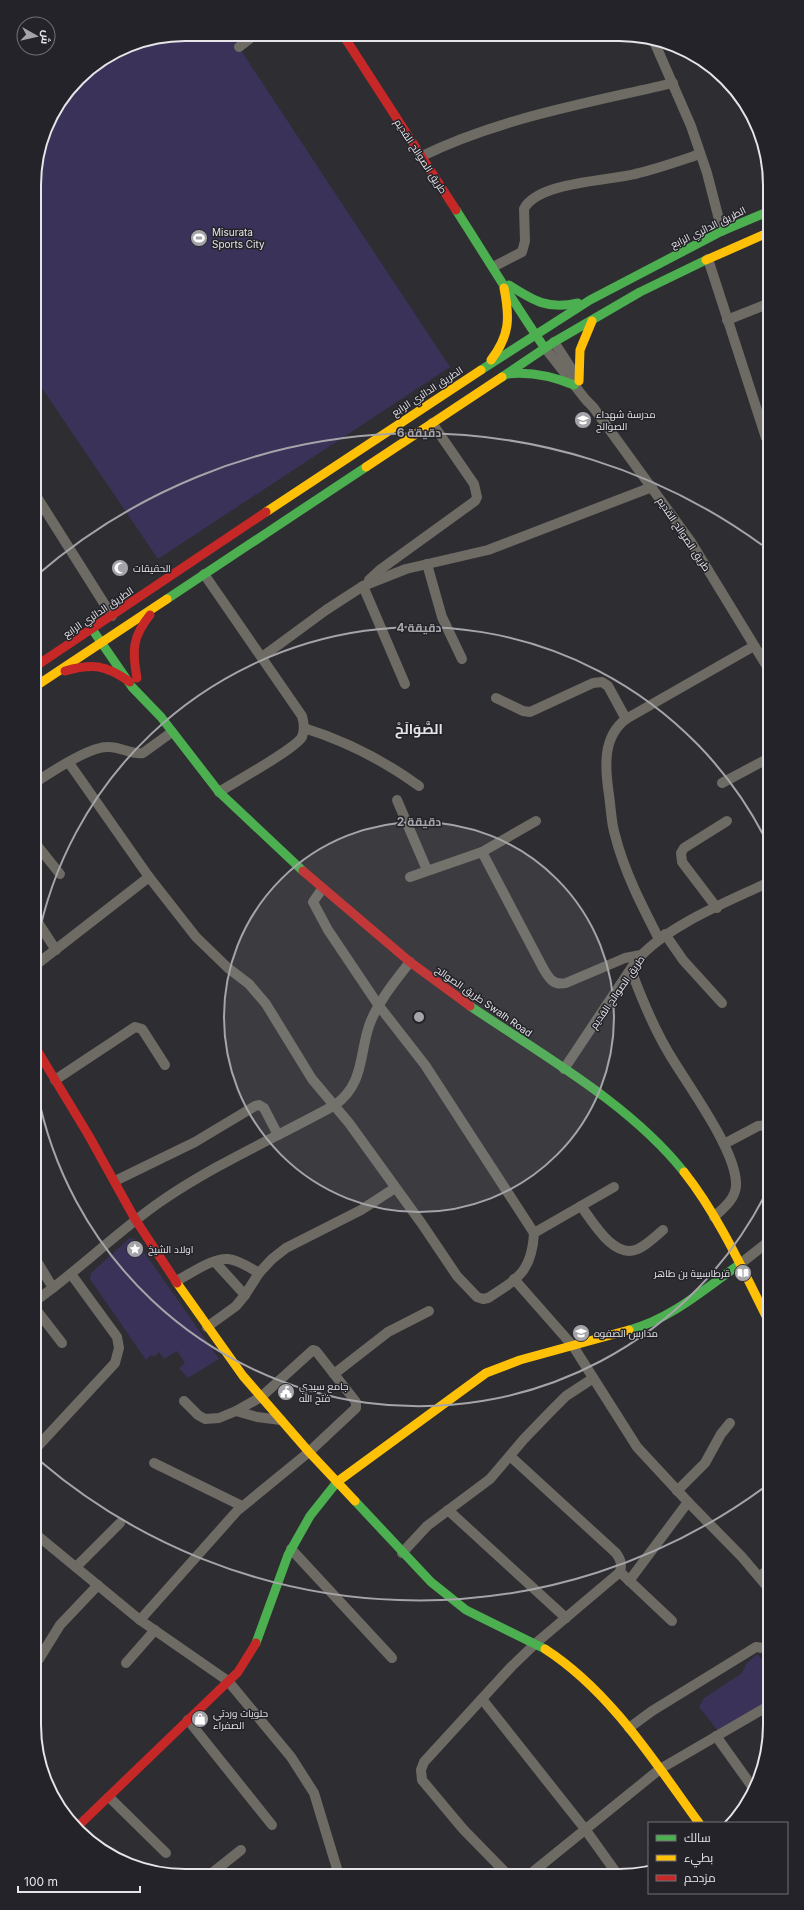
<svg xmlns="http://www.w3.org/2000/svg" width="804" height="1910" font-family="Inter,Cairo,sans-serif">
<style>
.green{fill:#3a3258}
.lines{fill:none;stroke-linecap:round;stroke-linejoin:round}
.street{stroke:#6d6b63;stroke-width:10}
.fast{stroke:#4caf50;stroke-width:9}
.slow{stroke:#ffc107;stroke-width:9}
.jam{stroke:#c62828;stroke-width:9}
.ring{fill:none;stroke:#a5a5a9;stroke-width:2}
.labels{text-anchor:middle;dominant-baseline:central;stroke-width:3;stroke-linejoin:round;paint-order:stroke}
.street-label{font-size:10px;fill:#e5e5e9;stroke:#232329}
.poi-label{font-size:10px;fill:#e5e5e9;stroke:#232329;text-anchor:start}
.district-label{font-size:14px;font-weight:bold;fill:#e5e5e9;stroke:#232329}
.rim{fill:none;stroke:#e5e5e9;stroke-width:2}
.centre{fill:#a5a5a9;stroke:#232329;stroke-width:2}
.ring-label{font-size:12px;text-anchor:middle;font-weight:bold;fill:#a5a5a9;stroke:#232329;stroke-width:3;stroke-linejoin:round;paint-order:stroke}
</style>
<rect width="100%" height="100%" fill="#2e2d32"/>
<g class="green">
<path d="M185,34H230L450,367L158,559L35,378L34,175L50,118L85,72L128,45Z"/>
<path d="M130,1238L135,1239L219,1359L188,1378L179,1368L185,1363L177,1351L164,1359L159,1352L154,1357L151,1355L146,1360L90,1279L91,1273Z"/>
<path d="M757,1654L766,1665L769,1662L770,1700L719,1732L699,1707L704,1698L742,1673L746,1664Z"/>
</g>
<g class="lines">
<g class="street">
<path d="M653,39L691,126L707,173L722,231"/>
<path d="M239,47L256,34"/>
<path d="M420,157C499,118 588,103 673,83"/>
<path d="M708,259L766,438"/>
<path d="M493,267L522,252L525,241L524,209C537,182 608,181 635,174C657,169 679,161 700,154"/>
<path d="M727,320L765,305"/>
<path d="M554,342L578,379"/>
<path d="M545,348L586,400L593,407L691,542L766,665"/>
<path d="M35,494L112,616"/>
<path d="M427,564L442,617L462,659"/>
<path d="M204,574L302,716C304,723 305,730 302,737C295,749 235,782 219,792"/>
<path d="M369,580L381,569L475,501L477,497L474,484L432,423"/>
<path d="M363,586L405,684"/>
<path d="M262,657L326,610L363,586L406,569L488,550L652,487"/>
<path d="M496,698L523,711L530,712L593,683L602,682L608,686L626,719"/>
<path d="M304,728C346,741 383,760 419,786"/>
<path d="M69,763L149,877L196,937L228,968L249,984L266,1004L312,1079L349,1123L422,1224L457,1276L477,1297L483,1299L488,1298C518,1279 532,1271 534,1233L425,1065L379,1006L328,930L313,902L322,889"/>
<path d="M36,782C51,772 90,747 107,747C120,746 131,755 143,753L172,732"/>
<path d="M722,783L767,759"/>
<path d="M397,800L427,870"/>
<path d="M36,844L60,874"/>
<path d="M482,852L543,968C549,978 553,986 566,983L625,958L641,955"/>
<path d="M410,877L482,852L536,821"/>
<path d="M717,908L682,862L681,853L684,848L727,821"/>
<path d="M37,921L56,950"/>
<path d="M665,934L683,960L722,1003"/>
<path d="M659,939C642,906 624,871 615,835C611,822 611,808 609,795C605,768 602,737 626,719L754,646"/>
<path d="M37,964L149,877"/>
<path d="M631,970C641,997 652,1024 667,1050C685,1082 738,1151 736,1186C735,1200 722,1209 714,1217"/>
<path d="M564,1069L636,961C666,926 725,903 767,883"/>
<path d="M55,1080L135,1027L142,1029L165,1065"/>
<path d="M724,1144L758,1126L768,1125"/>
<path d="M115,1181L195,1142L255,1106L259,1105L264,1108L278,1135"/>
<path d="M581,1206C593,1222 614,1260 638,1249C647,1245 656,1236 663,1230"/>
<path d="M534,1233L614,1187"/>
<path d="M215,1262L245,1295"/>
<path d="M38,1263L53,1288"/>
<path d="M740,1264L768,1242"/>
<path d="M514,1279L573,1346L637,1447L688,1502L742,1557L769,1589"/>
<path d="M176,1281C191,1274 211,1258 228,1259C239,1260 250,1268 259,1273"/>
<path d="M38,1299C80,1269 117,1232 160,1202C215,1164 277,1137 335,1105C364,1084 359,1056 369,1026C377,1003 395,981 410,962"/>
<path d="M38,1312L62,1343"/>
<path d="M207,1327L236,1306L245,1295L259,1273L272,1259L286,1248L361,1210L395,1188"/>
<path d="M334,1374L388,1332L429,1311"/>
<path d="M236,1411L257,1417L281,1420"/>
<path d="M38,1446L115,1363L119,1348L117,1337L71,1274"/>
<path d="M510,1456L616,1553C621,1560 622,1564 620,1572L672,1621"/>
<path d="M154,1463L242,1506"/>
<path d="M677,1491L705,1463L721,1434L730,1423"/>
<path d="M448,1510L566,1618"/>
<path d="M38,1536L140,1620L228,1681L291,1757L314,1793L338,1872"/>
<path d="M291,1549L392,1658"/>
<path d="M402,1553L427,1526L490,1479L524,1439L551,1411L566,1396L592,1379"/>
<path d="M76,1567L120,1523"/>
<path d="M760,1576L769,1569"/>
<path d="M629,1581L688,1502"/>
<path d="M140,1620L237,1511L309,1452L356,1408V1402L316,1351L313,1350L261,1397L236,1411L219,1418L205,1419L198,1415L184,1401"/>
<path d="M39,1659L60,1625L98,1585"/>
<path d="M126,1663L155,1630"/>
<path d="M482,1699L585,1829L615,1871"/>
<path d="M188,1720L272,1825"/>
<path d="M629,1728L652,1711L756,1647L763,1648L769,1652"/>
<path d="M716,1736L751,1785"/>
<path d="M109,1797L166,1853"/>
<path d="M534,1871L660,1769L770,1705"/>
<path d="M505,1872L463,1829L422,1780L421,1770L424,1762L512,1666L536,1643L620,1572"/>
<path d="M212,1873L241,1850"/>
</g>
<g class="fast">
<path d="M456,210C485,255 512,300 542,344"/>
<path d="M509,285C534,301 548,310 578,303"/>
<path d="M481,370L590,300L722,231L765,213"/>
<path d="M507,374C531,371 552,376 574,385"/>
<path d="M502,377L554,342L640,292L706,260"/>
<path d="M167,599L366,467"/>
<path d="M92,629L132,687L161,717L219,792L303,871"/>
<path d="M470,1006C542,1055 629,1103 684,1172"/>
<path d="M629,1330C671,1319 706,1288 740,1264"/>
<path d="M355,1501L431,1582L466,1610L545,1649"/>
<path d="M256,1643L288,1555L310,1516L337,1482"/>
</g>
<g class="slow">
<path d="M706,260L765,234"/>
<path d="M491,360C510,335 510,318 504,288"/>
<path d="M579,381L580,350L592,321"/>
<path d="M366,467L502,377"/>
<path d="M266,512L481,370"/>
<path d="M36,686L167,599"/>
<path d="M684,1172C718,1215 743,1270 768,1320"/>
<path d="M177,1283L243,1376L309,1452L355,1501"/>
<path d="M337,1482L486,1373L520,1360L629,1330"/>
<path d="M545,1649C610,1691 654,1761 699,1823"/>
</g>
<g class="jam">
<path d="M343,35L456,210"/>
<path d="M36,666L266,512"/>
<path d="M65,671C93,663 106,665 130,682"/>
<path d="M137,678C132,651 132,637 150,615"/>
<path d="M303,871L410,962L470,1006"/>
<path d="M37,1050L89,1136L135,1219L177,1283"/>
<path d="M76,1828L238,1672L256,1643"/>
</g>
</g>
<circle cx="419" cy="1017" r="195" fill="#a5a5a9" fill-opacity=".12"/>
<g class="ring">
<circle cx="419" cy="1017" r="195"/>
<path d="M767 1191A389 389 0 0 1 37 1091M37 943A389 389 0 0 1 766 840"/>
<path d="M766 1486A584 584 0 0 1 40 1461M36 576A584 584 0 0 1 762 545"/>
</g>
<defs>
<g id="stadium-disc" transform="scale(0.9)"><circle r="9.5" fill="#a5a5a9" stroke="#232329"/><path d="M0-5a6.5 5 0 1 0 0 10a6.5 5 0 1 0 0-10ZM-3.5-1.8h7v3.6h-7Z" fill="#fff"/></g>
<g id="school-disc" transform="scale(0.9)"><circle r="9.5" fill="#a5a5a9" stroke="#232329"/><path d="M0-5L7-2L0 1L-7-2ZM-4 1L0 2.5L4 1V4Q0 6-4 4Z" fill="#fff"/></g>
<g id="mosque-disc" transform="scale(0.9)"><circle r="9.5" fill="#a5a5a9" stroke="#232329"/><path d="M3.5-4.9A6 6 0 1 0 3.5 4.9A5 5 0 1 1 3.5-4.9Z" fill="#fff"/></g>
<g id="sight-disc" transform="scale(0.9)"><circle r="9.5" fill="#a5a5a9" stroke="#232329"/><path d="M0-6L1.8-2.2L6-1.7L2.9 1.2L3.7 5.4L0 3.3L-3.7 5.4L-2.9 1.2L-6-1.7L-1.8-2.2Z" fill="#fff"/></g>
<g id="library-disc" transform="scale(0.9)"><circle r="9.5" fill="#a5a5a9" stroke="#232329"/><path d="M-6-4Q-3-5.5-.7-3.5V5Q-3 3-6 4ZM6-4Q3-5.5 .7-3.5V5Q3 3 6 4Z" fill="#fff"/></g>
<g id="civic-disc" transform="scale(0.9)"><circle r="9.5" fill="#a5a5a9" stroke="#232329"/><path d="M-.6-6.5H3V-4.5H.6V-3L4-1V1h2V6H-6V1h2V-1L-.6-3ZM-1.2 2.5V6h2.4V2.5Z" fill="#fff"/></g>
<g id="shop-disc" transform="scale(0.9)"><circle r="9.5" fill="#a5a5a9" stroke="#232329"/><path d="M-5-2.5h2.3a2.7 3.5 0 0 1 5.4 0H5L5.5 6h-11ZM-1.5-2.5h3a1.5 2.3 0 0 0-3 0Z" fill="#fff"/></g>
</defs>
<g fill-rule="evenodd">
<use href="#stadium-disc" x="199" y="238"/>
<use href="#school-disc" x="583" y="420"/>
<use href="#mosque-disc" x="120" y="568"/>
<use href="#sight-disc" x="135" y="1249"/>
<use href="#library-disc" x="743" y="1273"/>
<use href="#school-disc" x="581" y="1333"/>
<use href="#civic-disc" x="286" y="1392"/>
<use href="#shop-disc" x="200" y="1719"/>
</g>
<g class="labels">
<g class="street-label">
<text transform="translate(421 156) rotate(57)">طريق الصوالح القديم</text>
<text transform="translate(708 227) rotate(-26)">الطريق الدائري الرابع</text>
<text transform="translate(427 391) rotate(-33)">الطريق الدائري الرابع</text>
<text transform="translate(684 534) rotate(56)">طريق الصوالح القديم</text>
<text transform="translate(98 612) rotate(-34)">الطريق الدائري الرابع</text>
<text transform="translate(617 992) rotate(-55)">طريق الصوالح القديم</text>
<text transform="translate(484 1001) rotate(35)">طريق الصوالح Swalh Road</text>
</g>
<g class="poi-label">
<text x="212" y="232">Misurata<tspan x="212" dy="12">Sports City</tspan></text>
<text x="596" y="414">مدرسة شهداء<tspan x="596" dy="12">الصوالح</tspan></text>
<text x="133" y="568">الحقيقات</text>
<text x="148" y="1249">اولاد الشيخ</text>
<text x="730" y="1273" text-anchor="end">قرطاسيية بن طاهر</text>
<text x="594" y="1333">مدارس الصفوه</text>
<text x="299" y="1386">جامع سيدي<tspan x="299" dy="12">فتح الله</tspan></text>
<text x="213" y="1713">حلويات وردتي<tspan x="213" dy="12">الصفراء</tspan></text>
</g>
<g class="district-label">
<text x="419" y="728">الصَّوَالَحْ</text>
</g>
</g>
<path d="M0 0H804V1910H0ZM185 41H619A144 144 0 0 1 763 185V1725A144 144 0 0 1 619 1869H185A144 144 0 0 1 41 1725V185A144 144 0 0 1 185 41Z" fill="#232329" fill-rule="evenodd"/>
<path class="rim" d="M185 41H619A144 144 0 0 1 763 185V1725A144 144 0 0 1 619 1869H185A144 144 0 0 1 41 1725V185A144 144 0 0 1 185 41Z"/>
<circle cx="419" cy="1017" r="6" class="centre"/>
<g class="ring-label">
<text x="419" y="437">6 دقيقة</text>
<text x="419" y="632">4 دقيقة</text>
<text x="419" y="826">2 دقيقة</text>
</g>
<rect x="648" y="1822" width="140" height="72" fill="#232329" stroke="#717176"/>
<rect x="656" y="1835" width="20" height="6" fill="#4caf50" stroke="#717176"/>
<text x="684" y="1842" font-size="12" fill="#e5e5e9">سالك</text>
<rect x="656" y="1855" width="20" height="6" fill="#ffc107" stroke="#717176"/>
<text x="684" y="1862" font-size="12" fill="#e5e5e9">بطيء</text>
<rect x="656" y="1875" width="20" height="6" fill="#c62828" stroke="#717176"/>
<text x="684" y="1882" font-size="12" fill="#e5e5e9">مزدحم</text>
<g transform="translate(36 36) rotate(98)"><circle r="19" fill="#232329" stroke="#717176"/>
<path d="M0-3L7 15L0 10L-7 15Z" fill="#a5a5a9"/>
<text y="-6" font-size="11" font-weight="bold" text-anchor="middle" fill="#e5e5e9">ش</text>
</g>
<path d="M18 1886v6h122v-6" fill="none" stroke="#e5e5e9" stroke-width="2"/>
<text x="24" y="1886" font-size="12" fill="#e5e5e9" stroke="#232329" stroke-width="3" paint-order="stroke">100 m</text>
</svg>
